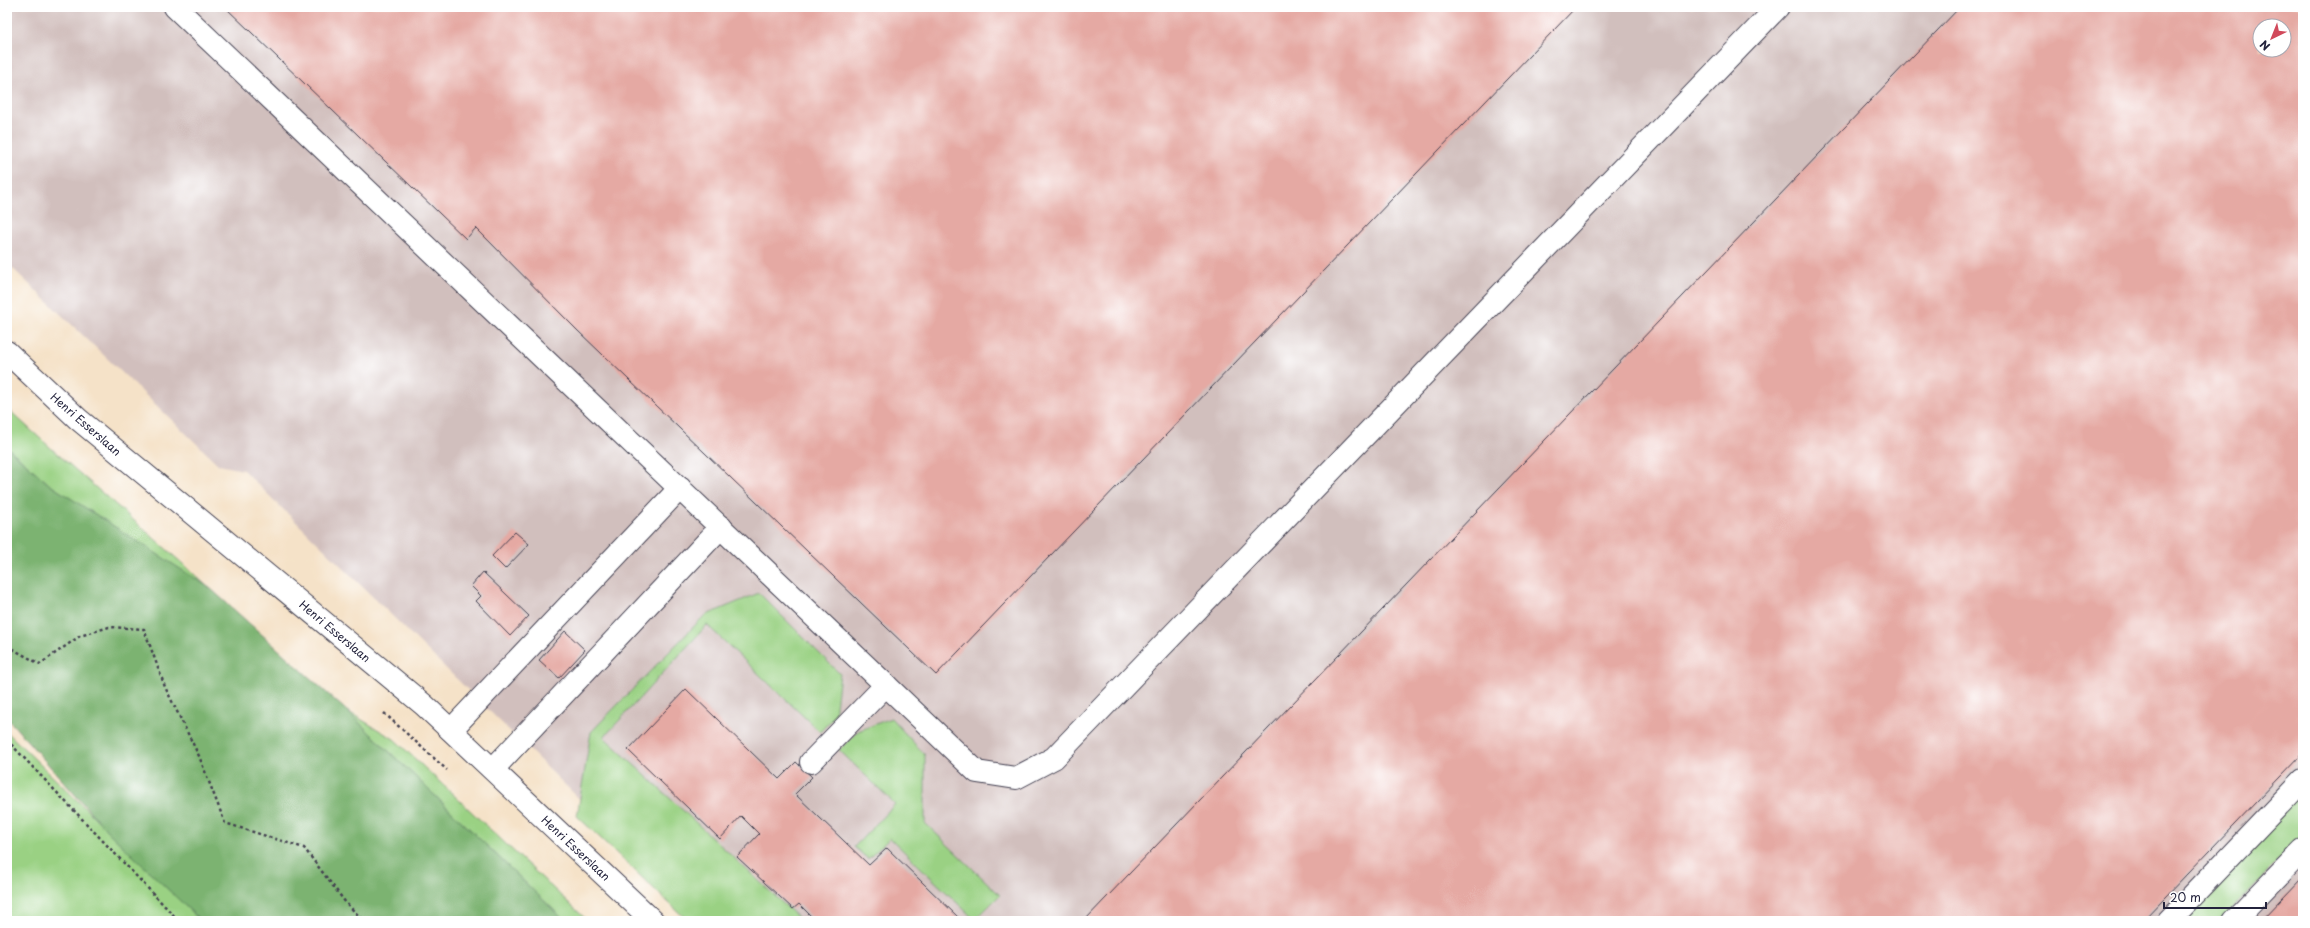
<svg xmlns="http://www.w3.org/2000/svg" width="2310" height="928" font-family="'Playpen Sans',sans-serif">
<style>
.industrial{fill:#d1bfbd;fill-rule:evenodd}
.green{fill:#9ad183;stroke:#5e7a5f}
.forest{fill:#7bb371;stroke:#4e6a56}
.building{fill:#e5a9a3;fill-rule:evenodd}
.lines{fill:none;stroke-linecap:round;stroke-linejoin:round}
.minor-casing{stroke:#423f50;stroke-width:24}
.path{stroke:#423f50;stroke-width:2.5;stroke-dasharray:3 3;stroke-linecap:butt}
.minor{stroke:#fff;stroke-width:22}
.labels{text-anchor:middle;dominant-baseline:central;stroke-width:4;stroke-linejoin:round;paint-order:stroke}
.street-label{font-size:11px;fill:#22223b;stroke:#fff}
</style>
<rect width="100%" height="100%" fill="#fff"/>
<filter id="ink" filterUnits="userSpaceOnUse"><feTurbulence type="fractalNoise" baseFrequency=".025" numOctaves="2"/><feDisplacementMap in="SourceGraphic" scale="8" xChannelSelector="R" yChannelSelector="G"/><feConvolveMatrix kernelMatrix="1 2 1 2 8 2 1 2 1" color-interpolation-filters="sRGB"/></filter>
<filter id="wash" filterUnits="userSpaceOnUse"><feTurbulence type="fractalNoise" baseFrequency=".012" numOctaves="4" result="noise"/><feDisplacementMap in="SourceGraphic" scale="16" xChannelSelector="R" yChannelSelector="G"/><feGaussianBlur stdDeviation="0.9" result="paint"/><feColorMatrix in="noise" values="0 0 0 0 0 0 0 0 0 0 0 0 0 0 0 0 0 1.4 0 .05"/><feComposite in="paint" operator="in"/></filter>
<g filter="url(#wash)">
<rect width="100%" height="100%" fill="#f5e2c8"/>
<path class="industrial" d="M7,7H2303V921H709L604,823L243,470L219,465L7,263ZM2260,26H2284V50H2260Z"/>
<g class="green">
<path d="M7,408C73,470 143,526 209,588L50,485L7,447Z"/>
<path d="M759,593L840,674L835,716L820,732L707,625L604,737L802,921H688L577,816L591,732L704,616Z"/>
<path d="M347,711L394,739L588,921H565Z"/>
<path d="M891,718L925,755V823L1000,895L975,920L890,838L868,859L854,847L895,804L839,750L858,731Z"/>
<path d="M7,732L201,921H7Z"/>
<path d="M2303,788V834L2221,921H2175Z"/>
</g>
<path class="forest" d="M7,447L50,485L210,588L347,711L565,921H201L109,833L7,718Z"/>
<g id="blocks">
<g class="building">
<path d="M225,7H1576L936,675L577,330L476,228L466,239Z"/>
<path d="M1960,7H2303V753L2142,921H1084ZM2260,26H2284V50H2260Z"/>
<path d="M515,532L529,544L505,569L492,556Z"/>
<path d="M483,572L529,616L510,636L476,601L481,596L471,586Z"/>
<path d="M565,631L585,650L559,678L539,660Z"/>
<path d="M686,689L779,779L796,762L812,777L795,794L869,865L887,848L959,918L956,921H816L799,904L793,909L737,857L759,834L741,816L720,839L628,750Z"/>
<path d="M2303,877V921H2261Z"/>
</g>
</g>
</g>
<g filter="url(#ink)">
<use href="#blocks" fill-opacity="0" stroke="#423f50" stroke-width="1"/>
<g class="lines">
<g class="minor-casing">
<g id="minor">
<path d="M175,7L977,772L1016,778L1054,758L1778,7"/>
<path d="M7,352L78,419L424,705L653,921"/>
<path d="M451,730L680,488"/>
<path d="M811,762L886,685"/>
<path d="M493,769L721,527"/>
<path d="M2168,921L2303,780"/>
<path d="M2234,921L2303,850"/>
</g>
</g>
<g class="path">
<path d="M7,646L40,664L80,636L109,627L144,629L165,687L199,756L225,823L304,848L346,903L364,921"/>
<path d="M384,713L447,770"/>
<path d="M7,740L179,921"/>
</g>
<use href="#minor" class="minor"/>
</g>
</g>
<g class="labels">
<g class="street-label">
<text transform="translate(86 424) rotate(41)">Henri Esserslaan</text>
<text transform="translate(335 631) rotate(40)">Henri Esserslaan</text>
<text transform="translate(576 848) rotate(43)">Henri Esserslaan</text>
</g>
</g>
<rect width="2310" height="928" fill="none" stroke="#fff" stroke-width="24"/>
<g transform="translate(2272 38) rotate(223)"><circle r="19" fill="#ffffff" stroke="#a7a7b1"/>
<path d="M0-3L7 15L0 10L-7 15Z" fill="#d1495b"/>
<text y="-6" font-size="11" font-weight="bold" text-anchor="middle" fill="#22223b">N</text>
</g>
<path d="M2164 902v6h102v-6" fill="none" stroke="#22223b" stroke-width="2"/>
<text x="2170" y="902" font-size="12" fill="#22223b" stroke="#ffffff" stroke-width="3" paint-order="stroke">20 m</text>
</svg>
